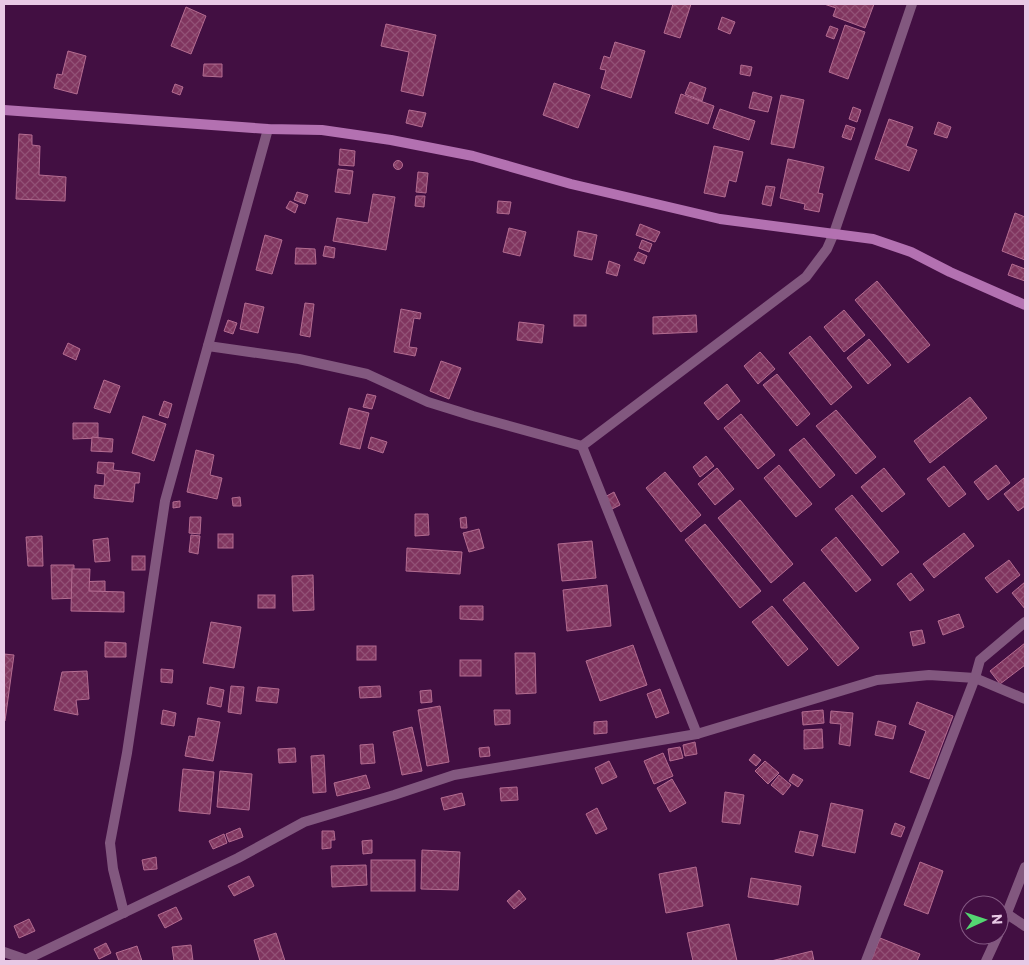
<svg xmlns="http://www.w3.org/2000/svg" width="1029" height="965" font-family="Commissioner,sans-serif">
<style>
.building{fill:url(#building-cross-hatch);stroke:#b46c91}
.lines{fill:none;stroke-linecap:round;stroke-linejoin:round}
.street{stroke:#82587f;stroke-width:10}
.secondary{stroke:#b371b1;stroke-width:10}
</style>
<defs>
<pattern id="building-cross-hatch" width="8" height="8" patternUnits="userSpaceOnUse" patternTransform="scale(1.25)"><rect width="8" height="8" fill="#80355f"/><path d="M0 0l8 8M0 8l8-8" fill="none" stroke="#925176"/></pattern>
</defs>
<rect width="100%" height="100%" fill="#420f42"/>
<g class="building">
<path d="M673,4H691L680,38L664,33Z"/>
<path d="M824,4H874L865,28L833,16L836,8Z"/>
<path d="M186,7L206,16L191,54L171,46Z"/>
<path d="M722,17L735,22L730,34L718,29Z"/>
<path d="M386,24L436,35L423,96L401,91L409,52L381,46Z"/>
<path d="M845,25L865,32L848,79L829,72Z"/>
<path d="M830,26L838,29L834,39L826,36Z"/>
<path d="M615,42L645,51L631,98L601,88L606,70L600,69L604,56L610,58Z"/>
<path d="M68,51L86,56L77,94L54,88L57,74L62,75Z"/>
<path d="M204,64H222V77L203,76Z"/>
<path d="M741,65L752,67L750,76L740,74Z"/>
<path d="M690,82L706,88L702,101L685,94Z"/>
<path d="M554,83L590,95L578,128L543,115Z"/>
<path d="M175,84L183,87L180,95L172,92Z"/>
<path d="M753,92L772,97L768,112L749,108Z"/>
<path d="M681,94L714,106L708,124L675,113Z"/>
<path d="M781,95L804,100L794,148L771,144Z"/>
<path d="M853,107L861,110L857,122L849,119Z"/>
<path d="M720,109L755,121L749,140L713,128Z"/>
<path d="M409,110L426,113L422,127L406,123Z"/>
<path d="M889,119L913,127L906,146L917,150L909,171L875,159Z"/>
<path d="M938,122L951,127L947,138L934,134Z"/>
<path d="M846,125L855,128L851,140L842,137Z"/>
<path d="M19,134L32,135V145L40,146L39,175L66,177L65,201L16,199Z"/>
<path d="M714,146L743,152L736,182L729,180L725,197L704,193Z"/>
<path d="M340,149L355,151L354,166L339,165Z"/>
<path d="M788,159L824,167L818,193L823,194L819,212L804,209L805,204L780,198Z"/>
<circle cx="398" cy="165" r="4.5"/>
<path d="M338,169L353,171L350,194L335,192Z"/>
<path d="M418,172L428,173L426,193L416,192Z"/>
<path d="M766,186L775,187L771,206L762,204Z"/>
<path d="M297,192L308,195L305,204L294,200Z"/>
<path d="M373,194L395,197L386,250L333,241L337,218L368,223Z"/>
<path d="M416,196H425L424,207L415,206Z"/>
<path d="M290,201L298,205L295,213L286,208Z"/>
<path d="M498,201L511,202L509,214L497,213Z"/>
<path d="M1015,213L1025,217V260L1002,251Z"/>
<path d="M640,224L660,232L655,242L636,235Z"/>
<path d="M509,228L526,232L520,256L503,252Z"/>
<path d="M578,231L597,235L592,260L574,256Z"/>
<path d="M265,235L282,240L272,274L256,270Z"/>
<path d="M642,240L652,244L649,252L639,248Z"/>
<path d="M325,246L335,248L334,258L323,256Z"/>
<path d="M296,248L315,249L316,264H295Z"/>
<path d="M638,252L647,256L644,264L634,260Z"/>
<path d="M609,261L620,265L617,276L606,273Z"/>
<path d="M1012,264L1025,269V281L1008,275Z"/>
<path d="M877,281L930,345L908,363L855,300Z"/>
<path d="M245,303L264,307L258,333L240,329Z"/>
<path d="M305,303L314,304L310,337L300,335Z"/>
<path d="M401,309L421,313L420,319L414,318L409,347L417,348L415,356L394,352Z"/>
<path d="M844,310L865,335L844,352L824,327Z"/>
<rect x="574" y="315" width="12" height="11"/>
<path d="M696,315L697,332L653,334V317Z"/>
<path d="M228,320L237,323L233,334L224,331Z"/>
<path d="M519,322L544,325L542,343L517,340Z"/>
<path d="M810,336L852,387L831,405L789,353Z"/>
<path d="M869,339L891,365L868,384L847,358Z"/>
<path d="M68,343L80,349L76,360L63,354Z"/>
<path d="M760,352L775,369L758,384L744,366Z"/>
<path d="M441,361L461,368L449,399L430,391Z"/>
<path d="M777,374L810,414L797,426L763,385Z"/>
<path d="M104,380L120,386L110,413L94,408Z"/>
<path d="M727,384L740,401L718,420L704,403Z"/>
<path d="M367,394L376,396L372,409L363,407Z"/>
<path d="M970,397L987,418L930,463L914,441Z"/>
<path d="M164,401L172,404L168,418L159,415Z"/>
<path d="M349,408L369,413L360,449L340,444Z"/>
<path d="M836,410L876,457L856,474L816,426Z"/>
<path d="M741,414L775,455L758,469L724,428Z"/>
<path d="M143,416L166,424L154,461L132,453Z"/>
<path d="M73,423H98V438L73,439Z"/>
<path d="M92,437L113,439L112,452L91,451Z"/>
<path d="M371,437L387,442L383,453L368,448Z"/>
<path d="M804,438L835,475L820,488L789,450Z"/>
<path d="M196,450L214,455L210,475L222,478L217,499L187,492Z"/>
<path d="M706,456L714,466L700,477L693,467Z"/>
<path d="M98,462L114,463L113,470L140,473L139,483H135L133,502L94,498L95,485L104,486L105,474L97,473Z"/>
<path d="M779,465L812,504L796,517L764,478Z"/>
<path d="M996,465L1010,483L988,500L974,482Z"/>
<path d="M944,466L966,494L949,507L927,479Z"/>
<path d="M717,468L734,489L715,505L698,484Z"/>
<path d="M884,468L905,494L882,512L861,487Z"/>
<path d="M665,472L701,515L681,532L646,488Z"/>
<path d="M1024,478L1025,506L1018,511L1004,494Z"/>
<path d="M614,492L620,505L610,510L603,498Z"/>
<path d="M852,495L899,552L882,566L835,509Z"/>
<path d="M240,497L241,506H233L232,498Z"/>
<path d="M740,500L793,564L771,583L718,518Z"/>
<path d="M180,501V507L173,508V502Z"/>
<path d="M415,514H428L429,535L415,536Z"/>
<path d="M190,517H201L200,534L189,533Z"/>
<path d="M466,517L467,528H461L460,518Z"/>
<path d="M705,524L761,591L740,608L685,540Z"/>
<path d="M479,529L484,548L469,552L463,533Z"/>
<path d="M964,533L974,546L934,578L923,564Z"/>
<rect x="218" y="534" width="15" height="14"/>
<path d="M191,535L200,536L198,554L189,552Z"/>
<path d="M42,536L43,566H28L26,537Z"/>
<path d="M836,537L871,580L856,592L821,550Z"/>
<path d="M108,538L110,561L95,562L93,540Z"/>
<path d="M592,541L596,578L562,581L558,544Z"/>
<path d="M407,548L462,552L460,574L406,571Z"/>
<rect x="132" y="556" width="13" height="14"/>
<path d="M1009,560L1020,575L997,593L985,578Z"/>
<path d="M51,565H74V582L105,581V597L52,599Z"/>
<path d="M72,569H90L89,591L124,592V612L71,611Z"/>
<path d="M911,573L924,590L910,601L897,584Z"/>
<path d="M313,575L314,610L293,611L292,576Z"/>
<path d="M804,582L859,648L838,666L783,600Z"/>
<path d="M1025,582V609L1012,593Z"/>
<path d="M607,585L611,626L567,631L563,590Z"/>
<rect x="258" y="595" width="17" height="13"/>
<path d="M460,606H483V620L460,619Z"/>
<path d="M772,606L808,649L788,666L752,622Z"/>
<path d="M959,614L964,627L943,635L938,621Z"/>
<path d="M211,622L241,627L234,668L203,663Z"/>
<path d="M922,630L925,643L913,646L910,632Z"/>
<path d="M105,642L126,643V657H105Z"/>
<path d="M1025,643V665L1000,684L990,671Z"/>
<path d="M633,645L647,685L600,701L586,661Z"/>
<rect x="357" y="646" width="19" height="14"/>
<path d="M515,653H535L536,693L516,694Z"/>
<path d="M4,654L14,655L5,721H4Z"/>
<rect x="460" y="660" width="21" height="16"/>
<path d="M161,669L173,670L172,683L161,682Z"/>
<path d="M87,671L89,699L76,700L78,715L54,710L62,672Z"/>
<path d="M231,686L244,687L241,714L228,712Z"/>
<path d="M380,686L381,697L360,698L359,687Z"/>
<path d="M210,687L224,690L221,707L207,704Z"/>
<path d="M258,687L279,689L277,703L256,701Z"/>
<path d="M660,689L669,713L656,718L647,694Z"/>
<path d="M431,690L432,702L421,703L420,691Z"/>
<path d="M917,702L953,716L929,779L910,772L926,731L909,724Z"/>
<path d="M440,706L449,762L427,766L418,710Z"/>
<path d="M163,710L176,713L174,726L161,724Z"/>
<path d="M494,710H510V724L495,725Z"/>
<path d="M823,710L824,723L803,725L802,712Z"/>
<path d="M831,711L853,713L850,746L839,744L841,724L830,723Z"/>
<path d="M198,718L220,722L213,761L185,756L189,736L195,737Z"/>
<path d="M607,721V733L594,734V722Z"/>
<path d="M878,721L896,726L893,739L875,735Z"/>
<path d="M412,727L422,771L402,775L393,732Z"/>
<path d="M822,729L823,748L804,749V730Z"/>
<path d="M695,742L697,754L685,756L683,745Z"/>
<path d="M373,744L375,763L361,764L360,745Z"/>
<path d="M489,747L490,756L480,757L479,748Z"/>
<path d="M680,747L683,758L670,761L668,749Z"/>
<path d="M295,748L296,762L279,763L278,749Z"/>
<path d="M663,753L673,776L654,784L644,761Z"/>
<path d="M754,754L761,760L756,766L749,760Z"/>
<path d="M324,755L326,792L313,793L311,756Z"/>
<path d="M609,761L617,777L602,784L595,768Z"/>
<path d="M765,761L779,773L768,784L755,771Z"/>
<path d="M183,769L214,772L210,814L179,811Z"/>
<path d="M220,771L252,774L249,810L217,807Z"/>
<path d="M793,774L803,780L798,787L789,781Z"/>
<path d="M366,775L370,788L337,796L334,783Z"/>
<path d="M779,775L791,785L783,795L771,785Z"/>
<path d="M672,779L686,803L670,812L657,788Z"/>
<path d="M517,787L518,800L501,801L500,788Z"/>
<path d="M725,792L744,795L740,824L722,822Z"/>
<path d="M462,793L465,805L444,810L441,798Z"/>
<path d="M831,803L863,810L855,853L822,846Z"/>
<path d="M597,808L607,829L596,834L586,814Z"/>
<path d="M895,823L905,827L901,837L891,834Z"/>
<path d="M240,828L243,837L229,842L226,834Z"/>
<path d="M322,831H334L335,840H331V848L322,849Z"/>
<path d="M800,831L818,835L813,856L795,852Z"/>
<path d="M224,834L227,843L213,849L209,841Z"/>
<path d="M372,840V853L363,854L362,841Z"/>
<path d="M422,850L460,852L458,890L421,889Z"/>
<path d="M156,857L157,869L144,870L142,860Z"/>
<rect x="371" y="860" width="44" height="31"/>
<path d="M920,862L943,871L928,914L904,905Z"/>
<path d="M366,865L367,885L332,887L331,866Z"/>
<path d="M696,867L703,906L666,913L659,874Z"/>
<path d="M249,876L254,886L234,896L228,886Z"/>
<path d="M751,878L801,886L798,905L748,897Z"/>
<path d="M519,890L526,899L514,909L507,901Z"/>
<path d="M176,907L182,919L165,928L158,915Z"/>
<path d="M29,919L35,931L19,938L14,926Z"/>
<path d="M729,924L737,961H693L687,933Z"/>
<path d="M276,933L285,961H260L254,940Z"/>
<path d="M880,938L920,954L917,961H871Z"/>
<path d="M106,943L111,953L99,959L94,949Z"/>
<path d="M191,945L193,961H174L172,947Z"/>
<path d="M137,946L142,961H119L116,953Z"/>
<path d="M812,951L814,961H771Z"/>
</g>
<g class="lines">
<g class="street">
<path d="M208,346L299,359L367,374L428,402L473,416L582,446"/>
<path d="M582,446L806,277L827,249L834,233L912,4"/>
<path d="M582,446L697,734"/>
<path d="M124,913L113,869L110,843L127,753L165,501L268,129"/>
<path d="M1007,914L1025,926"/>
<path d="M999,933L1025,867"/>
<path d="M4,952L27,960"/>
<path d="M23,961L238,858L304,822L394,795L454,775L697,734L877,680L929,675L975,678L1025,699"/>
<path d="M866,961L975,678L980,660L1025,622"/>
<path d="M986,961L998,935"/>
</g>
<path class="secondary" d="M4,110L268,129L322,130L391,140L473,156L571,184L720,219L873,239L911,252L950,272L1025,305"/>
</g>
<rect width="1029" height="965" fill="none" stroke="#e8c9e5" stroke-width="10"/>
<g transform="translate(984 920) rotate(87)"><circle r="24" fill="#420f42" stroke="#845983"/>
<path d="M0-4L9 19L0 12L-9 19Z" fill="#54d672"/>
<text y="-8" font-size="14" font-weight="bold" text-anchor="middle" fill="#e8c9e5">N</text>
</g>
</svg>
